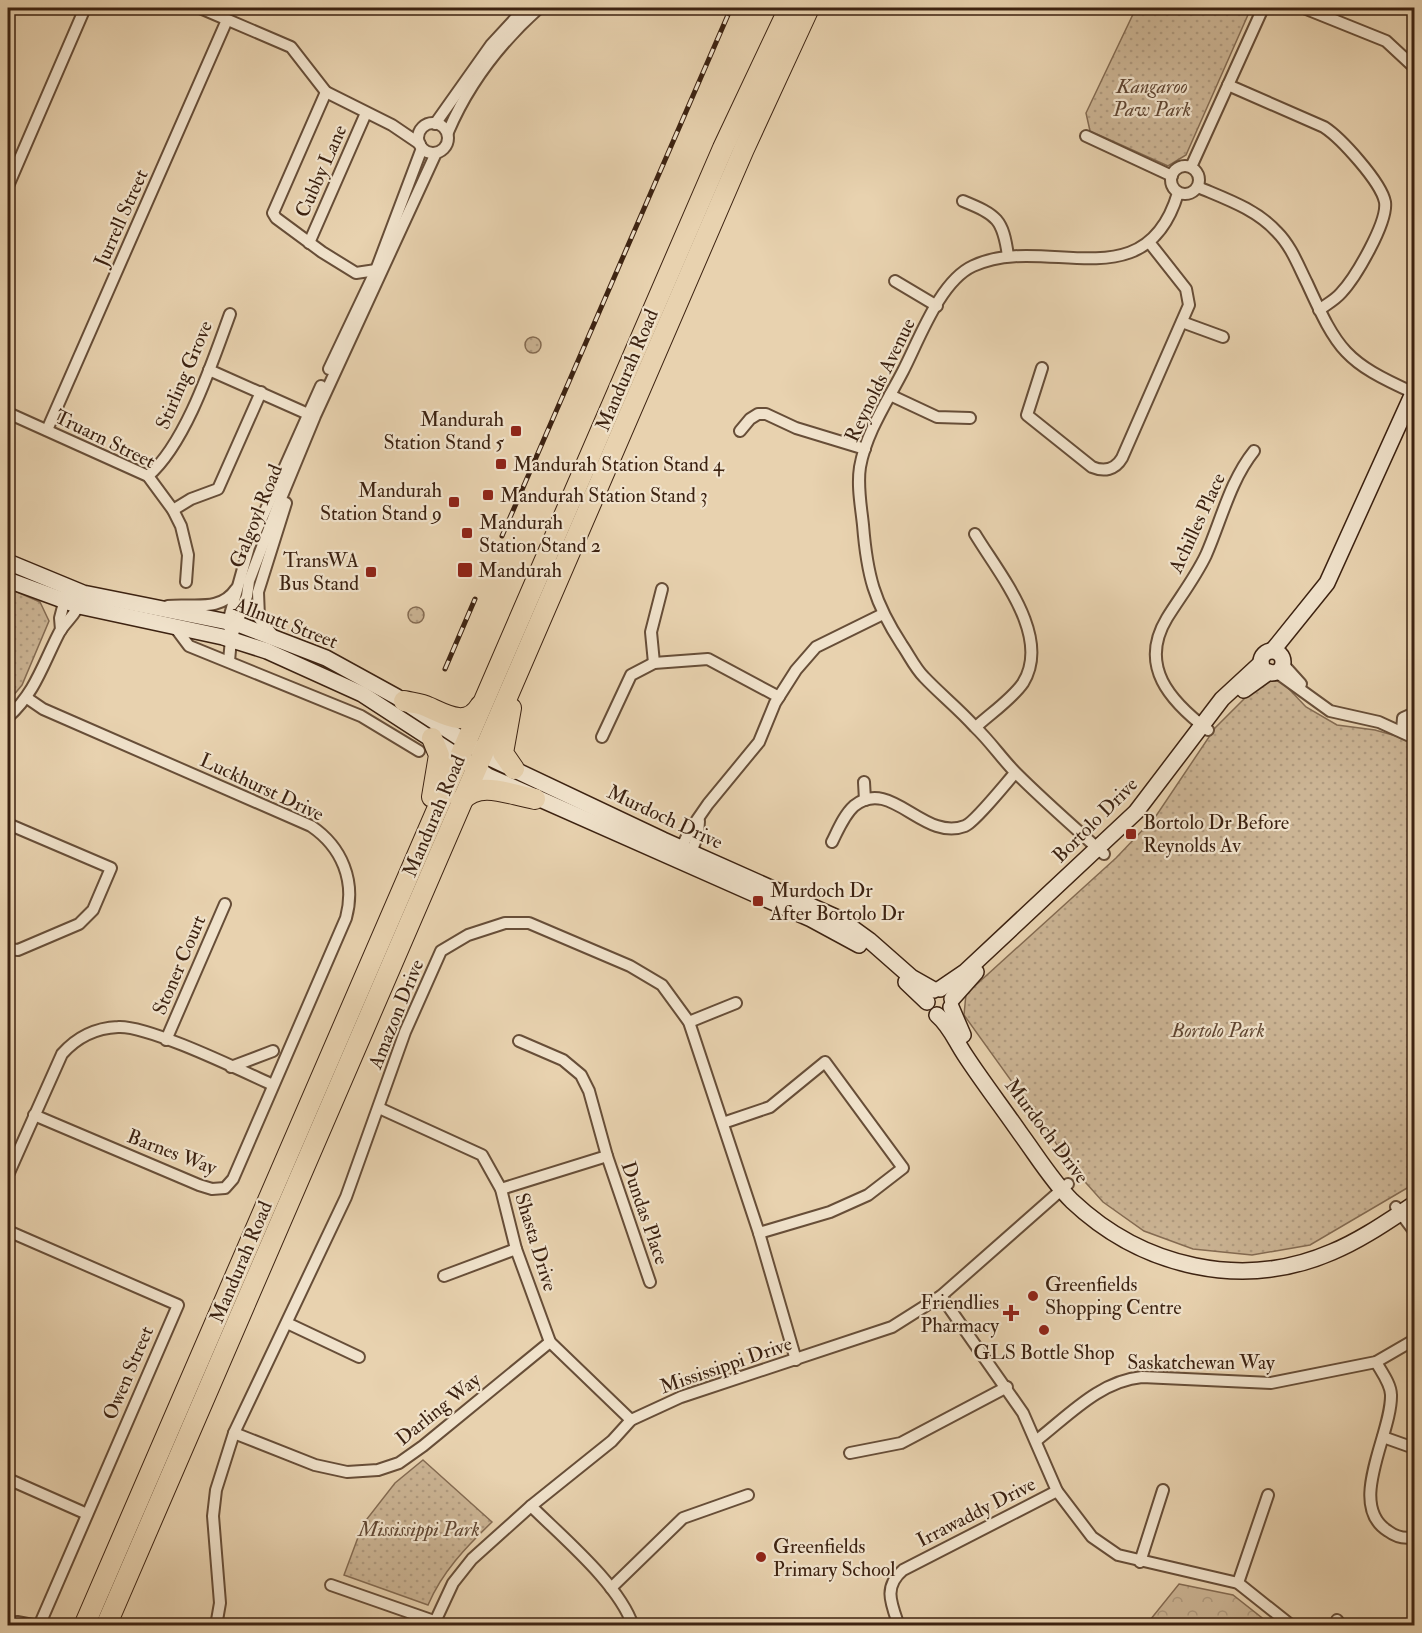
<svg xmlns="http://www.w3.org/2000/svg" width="1422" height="1633" font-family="'IM FELL Double Pica',serif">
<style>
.green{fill:url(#green-dots);stroke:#846b52;stroke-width:1.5}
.forest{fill:url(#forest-crowns);stroke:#846b52;stroke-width:1.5}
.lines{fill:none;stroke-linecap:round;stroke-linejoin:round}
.street-casing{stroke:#674e38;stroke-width:14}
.secondary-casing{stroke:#3c2211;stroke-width:18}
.highway-casing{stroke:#3c2211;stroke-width:22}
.street{stroke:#f0e2cb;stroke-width:10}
.secondary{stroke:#f0e2cb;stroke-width:15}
.highway{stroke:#e8d2af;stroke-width:20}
.rail-casing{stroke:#3c2211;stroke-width:5}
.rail{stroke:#f0e2cb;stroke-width:3;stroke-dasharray:9;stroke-linecap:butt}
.poi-dot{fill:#8f2418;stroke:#f0e2cb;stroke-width:2}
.labels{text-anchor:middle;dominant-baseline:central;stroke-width:4.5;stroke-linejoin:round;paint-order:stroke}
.park-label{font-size:20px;font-style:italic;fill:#604632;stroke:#f0e2cb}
.street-label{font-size:20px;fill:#3c2211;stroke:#f0e2cb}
.poi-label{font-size:20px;fill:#3c2211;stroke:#f0e2cb;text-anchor:start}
</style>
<defs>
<pattern id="green-dots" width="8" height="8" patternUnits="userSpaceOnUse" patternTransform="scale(1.5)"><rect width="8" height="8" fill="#cbb494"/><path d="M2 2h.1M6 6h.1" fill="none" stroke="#af9a7f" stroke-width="1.8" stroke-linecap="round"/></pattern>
<pattern id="forest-crowns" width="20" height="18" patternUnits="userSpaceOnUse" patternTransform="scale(1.5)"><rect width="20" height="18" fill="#cbb494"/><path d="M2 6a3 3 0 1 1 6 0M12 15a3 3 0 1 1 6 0" fill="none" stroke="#af9a7f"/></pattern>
</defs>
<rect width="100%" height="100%" fill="#e8d2af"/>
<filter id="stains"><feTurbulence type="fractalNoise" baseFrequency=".00333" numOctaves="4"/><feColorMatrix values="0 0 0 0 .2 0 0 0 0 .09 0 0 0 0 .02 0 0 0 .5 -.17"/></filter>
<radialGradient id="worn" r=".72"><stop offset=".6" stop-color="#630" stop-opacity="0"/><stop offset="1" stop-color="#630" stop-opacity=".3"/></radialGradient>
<g class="green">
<path d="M1136,8H1251L1186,155L1168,166L1090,131L1086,113Z"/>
<circle cx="533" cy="345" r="8"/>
<path d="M8,588L40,602L49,621L22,685L8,702Z"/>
<circle cx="416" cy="615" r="8"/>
<path d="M1272,671L1306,707L1337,725L1375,730L1414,741V1184L1310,1245L1252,1255L1193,1249L1144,1231L1103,1202L1078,1174L964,1015L966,994L1116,858L1156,816L1215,728Z"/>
<path d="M423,1460L492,1522C466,1547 442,1572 428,1605L344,1575L363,1524L395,1483Z"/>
</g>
<path class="forest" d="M1179,1584L1233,1595L1271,1625H1146Z"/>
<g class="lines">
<g class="street-casing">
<g id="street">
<path d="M200,8L291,47L326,92L392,125L420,144"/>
<path d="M1304,8L1386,41L1414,67"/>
<path d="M1228,85L1324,127C1341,138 1381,182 1385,202C1388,222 1356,277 1341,293C1335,300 1327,304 1319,310"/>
<path d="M326,92L273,213L276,218L322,252L356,273L376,270"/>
<circle cx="433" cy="138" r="15"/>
<path d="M435,124L491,45L525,8"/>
<path d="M448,132C468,85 501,42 539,8"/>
<path d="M1086,136L1172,176"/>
<circle cx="1185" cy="180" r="14"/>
<path d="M1191,167L1263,8"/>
<path d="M8,186L85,8"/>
<path d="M1198,187C1226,199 1256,209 1277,232C1291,246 1298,265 1307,283C1338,351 1345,362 1414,393"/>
<path d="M963,201C997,215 1003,219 1008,256"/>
<path d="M309,243L366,113"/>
<path d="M895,281L937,306"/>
<path d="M1182,322L1223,337"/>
<path d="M1042,368L1027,415L1092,467C1104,472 1115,470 1122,458L1189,305L1186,289L1149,242"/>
<path d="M329,369L376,270L422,148"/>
<path d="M209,370L308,414"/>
<path d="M890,395L937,417L970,418"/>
<path d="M8,413L148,476L173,510L181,526L188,555L186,582"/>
<path d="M47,430L227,20"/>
<path d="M740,431L750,419L758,414H766L796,428L865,449"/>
<path d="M148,476C186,443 212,363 230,314"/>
<path d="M173,510L191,499L218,489L261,392"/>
<path d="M975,534C999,574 1052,636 1023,683C1012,699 990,714 976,727"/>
<path d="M168,606C192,603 220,613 236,589"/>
<path d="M171,626L177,630L189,646L361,716L419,751"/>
<path d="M229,627L228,622L249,547L321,386"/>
<path d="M61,630L60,618L66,595"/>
<path d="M272,634L259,618L258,592L286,503"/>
<path d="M229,661L231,639L247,596L249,581L277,508L315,416L436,153"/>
<path d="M654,663L651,632L662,589"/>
<path d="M1283,664L1301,684"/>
<path d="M1276,672L1330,711L1379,722L1414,738"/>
<path d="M27,698L43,709L311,826C342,847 356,881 346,918L233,1179L225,1188L212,1189L199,1185L34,1115"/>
<path d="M8,717C35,693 43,664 59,633C65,622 76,615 80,602"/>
<path d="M1208,730C1170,701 1138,666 1167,618C1180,597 1195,578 1206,555C1221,521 1230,481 1254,451"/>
<path d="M1402,731L1403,718L1414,713"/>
<path d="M602,737L631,675L654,663L708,659L779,697"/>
<path d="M864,782L865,800"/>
<path d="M8,824L111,868L93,910L79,924L18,950L8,949"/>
<path d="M832,842C838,830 844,815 854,806C891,776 923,842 965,826C975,822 1006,783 1015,773"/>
<path d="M679,853L690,830L708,804L759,742L775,703L796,670L816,647L883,614"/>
<path d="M1104,854C1075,828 1044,801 1016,773C1002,759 990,741 975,727C959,709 940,694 924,677C915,668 909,655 902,645C874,602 867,575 863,525C861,506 857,486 860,467C866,433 887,402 903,371C919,340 940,281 973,266C1045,232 1145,304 1178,193"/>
<path d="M689,858L698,834L699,821"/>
<path d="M689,1022L736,1003"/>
<path d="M166,1040L225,904"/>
<path d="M519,1041L563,1060L581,1075L589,1091L607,1156L650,1282"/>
<path d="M231,1067L273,1051"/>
<path d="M379,1108L482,1155L501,1189L516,1249L550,1342L631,1420"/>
<path d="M723,1123L770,1107L825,1062L903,1168L868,1195L830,1212L759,1233"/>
<path d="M8,1175L62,1054C77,1037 95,1028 118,1027C148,1025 242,1071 273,1085"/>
<path d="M501,1189L607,1156"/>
<path d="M1396,1207L1414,1231"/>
<path d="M8,1231L178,1305L39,1626"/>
<path d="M444,1276L516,1249"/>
<path d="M941,1296L1023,1413L1057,1491L1092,1537L1118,1555L1238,1583L1292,1626"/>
<path d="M287,1323L359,1357"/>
<path d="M1376,1362C1381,1371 1391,1384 1391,1395C1392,1434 1346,1505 1388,1531C1396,1537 1405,1539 1414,1537"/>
<path d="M234,1433L315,1465L347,1472L378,1470L399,1463L423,1446L550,1342"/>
<path d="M1383,1437L1414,1448"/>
<path d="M1037,1440C1069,1415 1100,1381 1142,1377L1271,1383L1376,1362L1414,1340"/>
<path d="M850,1453L901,1443L1007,1387"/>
<path d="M8,1479L87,1514"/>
<path d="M531,1506C562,1537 619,1584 633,1626"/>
<path d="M1140,1562L1163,1490"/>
<path d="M1238,1583L1268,1495"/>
<path d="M331,1585L434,1621"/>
<path d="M611,1588L683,1518L748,1495"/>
<path d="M1337,1620L1341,1626"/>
<path d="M17,1622L38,1626"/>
<path d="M216,1626L220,1603L213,1516L216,1490L234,1433L346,1197L405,1032L441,951L468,935L505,923H529L630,966L662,985L689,1022L759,1233L796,1360"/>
<path d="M433,1626L453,1583L472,1559L531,1506L612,1441L631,1420L681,1397L892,1327L941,1296L1068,1184"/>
<path d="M899,1626C891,1603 883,1587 903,1570L1057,1491"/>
</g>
</g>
<g class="secondary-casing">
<g id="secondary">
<path d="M8,562L83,593L238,624L326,658L397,697L492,759L663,840L840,919L869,940L911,977L934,990"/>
<path d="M8,580L79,606L223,637L267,651L362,694L488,776L811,919L859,945"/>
<path d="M1273,650L1327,583L1414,391"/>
<circle cx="1272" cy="662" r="11"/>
<path d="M1244,690L1269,672"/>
<path d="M906,982L927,1002"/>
<path d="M940,989L965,972L1136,812L1222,699L1261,663"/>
<path d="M952,999L976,972"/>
<path d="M951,1007L963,1035"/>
<path d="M937,1015C950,1026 955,1040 965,1055C982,1081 1002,1107 1020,1133C1037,1156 1052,1181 1072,1201C1142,1267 1242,1291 1332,1252C1361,1240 1388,1221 1414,1204"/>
</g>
</g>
<g class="highway-casing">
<g id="highway">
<path d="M404,701C412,703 421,703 428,707C446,715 467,728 480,706"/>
<path d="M511,708L503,753L514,769"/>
<path d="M432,738L439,755L432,797"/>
<path d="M461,801C481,779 509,795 535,799"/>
<path d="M84,1626L723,148L789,8"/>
<path d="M106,1626L744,149L809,8"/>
</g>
</g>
<use href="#street" class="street"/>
<use href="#secondary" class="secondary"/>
<use href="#highway" class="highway"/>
<g class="rail-casing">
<g id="rail">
<path d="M502,536L731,8"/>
<path d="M445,669L475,599"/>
</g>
</g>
<use href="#rail" class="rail"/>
</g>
<g class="poi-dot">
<rect x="510" y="425" width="12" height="12" rx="3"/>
<rect x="495" y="458" width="12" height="12" rx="3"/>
<rect x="482" y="489" width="12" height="12" rx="3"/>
<rect x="448" y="496" width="12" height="12" rx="3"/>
<rect x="461" y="527" width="12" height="12" rx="3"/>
<rect x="457" y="562" width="16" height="16" rx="3"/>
<rect x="365" y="566" width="12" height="12" rx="3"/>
<rect x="1125" y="828" width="12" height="12" rx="3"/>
<rect x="752" y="895" width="12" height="12" rx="3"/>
<circle cx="1033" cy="1296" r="6"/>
<path d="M1008 1304h6v6h6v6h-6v6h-6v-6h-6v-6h6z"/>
<circle cx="1044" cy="1330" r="6"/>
<circle cx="761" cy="1557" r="6"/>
</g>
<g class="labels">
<g class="park-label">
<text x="1152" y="86">Kangaroo<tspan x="1152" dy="23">Paw Park</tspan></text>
<text x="1218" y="1030">Bortolo Park</text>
<text x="419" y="1529">Mississippi Park</text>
</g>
<g class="street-label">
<text transform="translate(321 171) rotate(-66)">Cubby Lane</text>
<text transform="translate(121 218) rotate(-66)">Jurrell Street</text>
<text transform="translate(627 370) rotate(-67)">Mandurah Road</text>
<text transform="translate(184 375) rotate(-67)">Stirling Grove</text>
<text transform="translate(880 380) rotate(-64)">Reynolds Avenue</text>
<text transform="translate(105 439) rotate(26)">Truarn Street</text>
<text transform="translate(256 516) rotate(-68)">Galgoyl Road</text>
<text transform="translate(1197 523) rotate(-65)">Achilles Place</text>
<text transform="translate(286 623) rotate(21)">Allnutt Street</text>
<text transform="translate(262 787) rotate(25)">Luckhurst Drive</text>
<text transform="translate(434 816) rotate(-67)">Mandurah Road</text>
<text transform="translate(665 817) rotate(25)">Murdoch Drive</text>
<text transform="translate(1095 820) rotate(-45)">Bortolo Drive</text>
<text transform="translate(179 965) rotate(-67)">Stoner Court</text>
<text transform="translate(396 1014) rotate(-68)">Amazon Drive</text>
<text transform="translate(1047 1131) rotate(53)">Murdoch Drive</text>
<text transform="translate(172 1152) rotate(21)">Barnes Way</text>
<text transform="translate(645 1213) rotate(71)">Dundas Place</text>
<text transform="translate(536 1242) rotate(73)">Shasta Drive</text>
<text transform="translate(241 1262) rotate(-67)">Mandurah Road</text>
<text x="1201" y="1362">Saskatchewan Way</text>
<text transform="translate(726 1365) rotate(-19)">Mississippi Drive</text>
<text transform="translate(128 1373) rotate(-67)">Owen Street</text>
<text transform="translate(438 1409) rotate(-39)">Darling Way</text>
<text transform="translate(976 1512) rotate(-27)">Irrawaddy Drive</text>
</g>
<g class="poi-label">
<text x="504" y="419" text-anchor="end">Mandurah<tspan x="504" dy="23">Station Stand 5</tspan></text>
<text x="513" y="464">Mandurah Station Stand 4</text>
<text x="442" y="490" text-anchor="end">Mandurah<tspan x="442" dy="23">Station Stand 9</tspan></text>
<text x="500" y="495">Mandurah Station Stand 3</text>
<text x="479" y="522">Mandurah<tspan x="479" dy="23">Station Stand 2</tspan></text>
<text x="359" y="560" text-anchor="end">TransWA<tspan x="359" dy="23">Bus Stand</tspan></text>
<text x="478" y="570">Mandurah</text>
<text x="1143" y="822">Bortolo Dr Before<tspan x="1143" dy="23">Reynolds Av</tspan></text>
<text x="770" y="890">Murdoch Dr<tspan x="770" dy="23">After Bortolo Dr</tspan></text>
<text x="1045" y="1284">Greenfields<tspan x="1045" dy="23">Shopping Centre</tspan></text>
<text x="999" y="1302" text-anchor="end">Friendlies<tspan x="999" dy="23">Pharmacy</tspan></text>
<text x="1044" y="1352" text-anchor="middle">GLS Bottle Shop</text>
<text x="773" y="1546">Greenfields<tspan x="773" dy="23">Primary School</tspan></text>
</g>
</g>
<rect width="1422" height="1633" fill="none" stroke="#e8d2af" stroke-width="30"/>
<rect x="9" y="9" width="1404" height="1615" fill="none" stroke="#3c2211" stroke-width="3"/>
<rect x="15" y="15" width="1392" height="1603" fill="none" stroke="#3c2211" stroke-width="1.5"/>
<rect width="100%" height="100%" filter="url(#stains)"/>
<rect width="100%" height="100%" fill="url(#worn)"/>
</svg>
